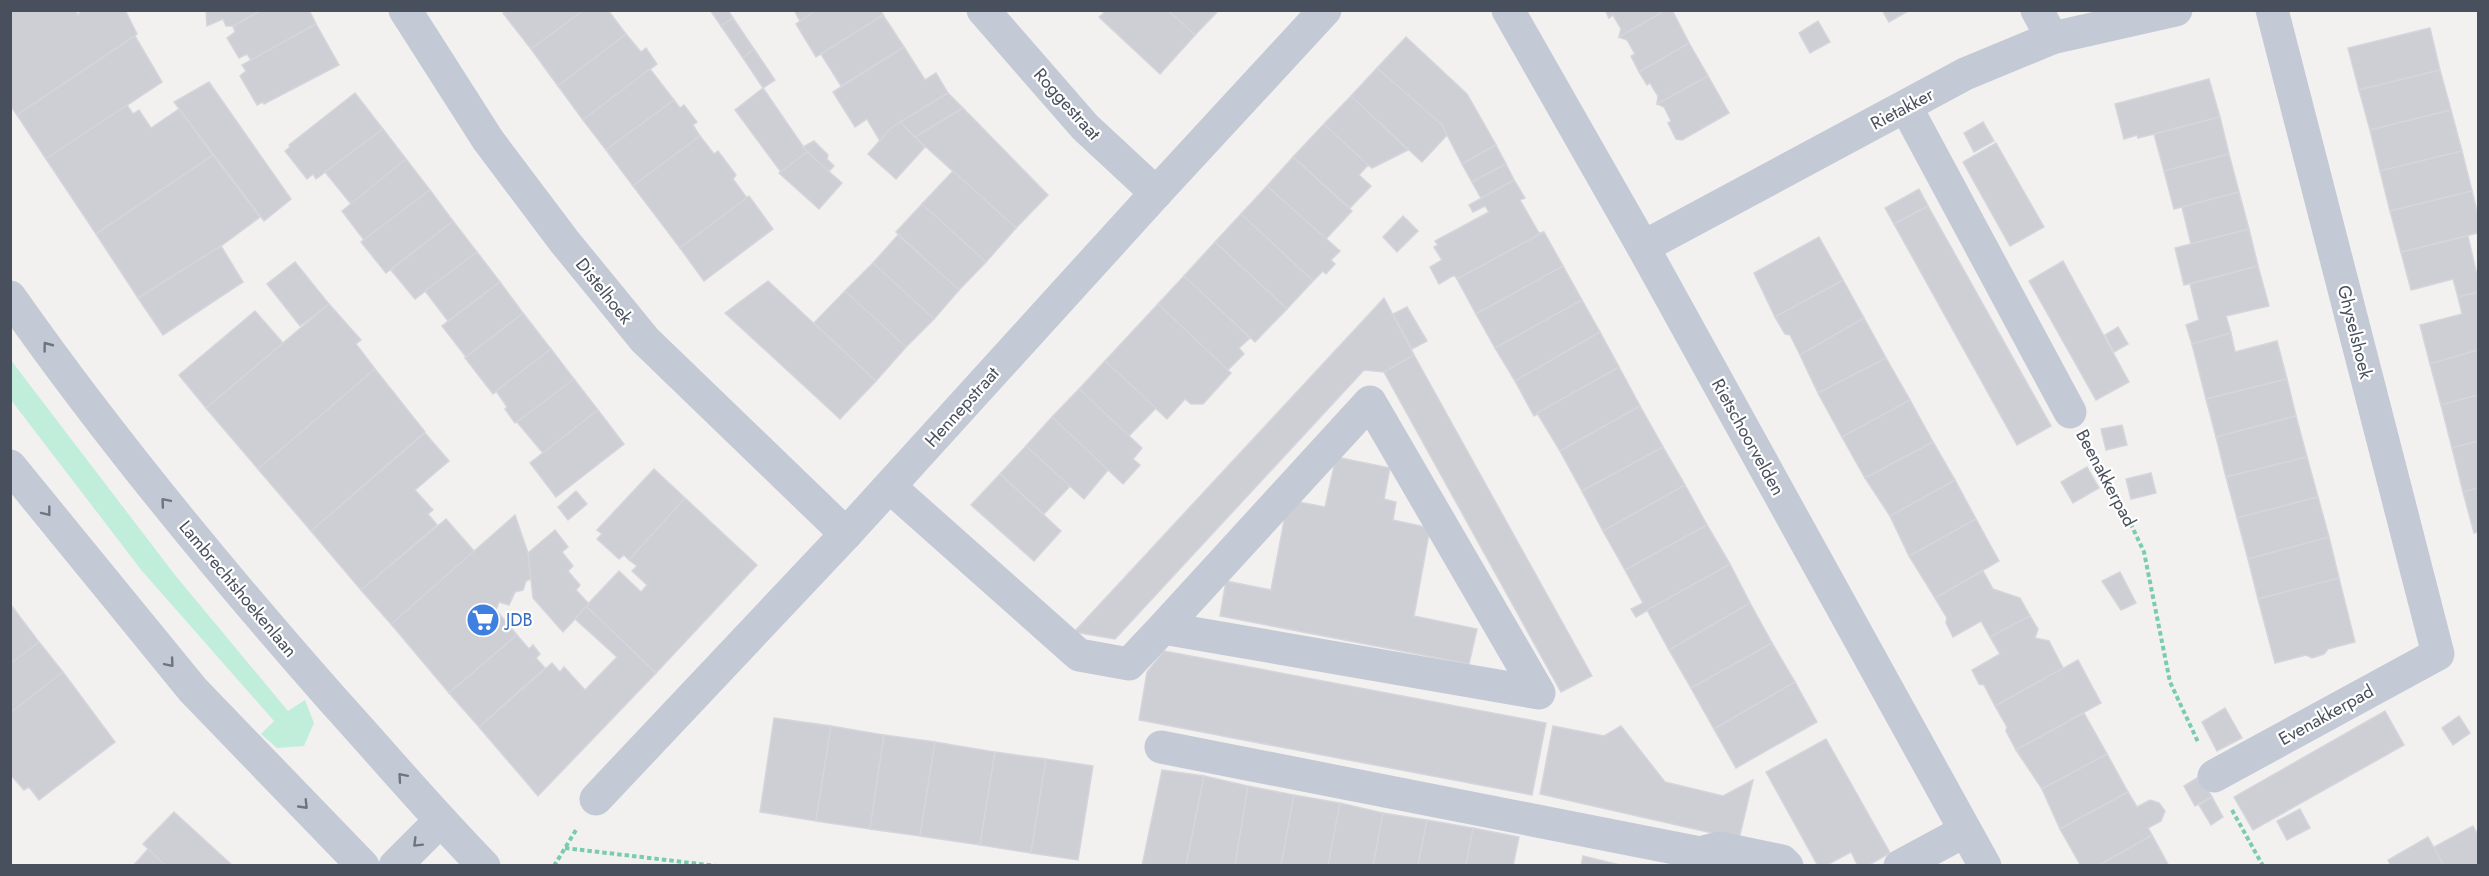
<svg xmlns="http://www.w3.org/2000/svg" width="2489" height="876" font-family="Jost,sans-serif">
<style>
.green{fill:#c1eeda}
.building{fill:#cdcfd5;stroke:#d5d5dc;stroke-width:1.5}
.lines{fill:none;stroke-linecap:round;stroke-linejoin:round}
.path{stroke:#79ccb1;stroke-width:4;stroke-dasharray:4.5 3;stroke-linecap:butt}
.minor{stroke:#c4cad5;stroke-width:33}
.oneway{stroke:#6e7581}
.labels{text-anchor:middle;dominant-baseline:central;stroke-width:4.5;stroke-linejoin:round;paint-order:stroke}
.street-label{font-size:18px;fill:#49505d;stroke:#fff}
.shop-label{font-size:18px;fill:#366cbe;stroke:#fff;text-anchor:start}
</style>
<rect width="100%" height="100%" fill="#f3f1f0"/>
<path class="green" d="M10,359L175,575L288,711L305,700L314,723L304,746L277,748L261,734L274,721L142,571L11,400Z"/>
<g class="building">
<path d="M10,10H75L78,15L82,10H125L137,34L17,115L10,105Z"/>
<path d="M206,10H262L233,26H226L223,19L207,26Z"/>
<path d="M262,10H309L316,24L251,60L247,54L239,58L227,38L235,32L233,26Z"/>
<path d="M506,10H584L531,49L503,13Z"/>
<path d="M584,10H608L626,34L558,86L531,49Z"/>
<path d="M710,10H728L733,18L721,26Z"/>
<path d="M794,10H816L800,21Z"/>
<path d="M816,10H881L883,15L816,57L796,24Z"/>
<path d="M1100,10H1168L1195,35L1160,74L1099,17L1104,13Z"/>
<path d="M1168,10H1219L1195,35Z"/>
<path d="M1605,10H1666L1619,37L1621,29L1613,15L1609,18Z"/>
<path d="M1666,10H1672L1689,43L1639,72L1631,56L1635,54L1627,40L1619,37Z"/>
<path d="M1882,10H1910L1889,22Z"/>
<path d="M883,15L904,47L841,86L821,54Z"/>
<path d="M733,18L754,49L743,58L721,26Z"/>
<path d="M1818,21L1830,42L1810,53L1799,33Z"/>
<path d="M316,24L339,65L264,104L263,102L257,105L240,76L246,71L242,65Z"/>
<path d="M2430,28L2440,70L2359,90L2348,48Z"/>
<path d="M626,34L641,52L646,48L657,64L583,120L558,86Z"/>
<path d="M135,36L162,82L46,159L17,115Z"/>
<path d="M1406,37L1467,94L1496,145L1462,164L1442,125L1377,68Z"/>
<path d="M1689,43L1708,76L1657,104L1658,96L1650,83L1647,85L1639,72Z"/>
<path d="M904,47L925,80L936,73L948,93L890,129L880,141L867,119L855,127L833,92Z"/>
<path d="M754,49L775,80L763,88L743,58Z"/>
<path d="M1377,68L1442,125L1447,135L1422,162L1351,96Z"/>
<path d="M650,69L674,100L606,150L583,120Z"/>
<path d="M2440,70L2451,110L2370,130L2359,90Z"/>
<path d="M1708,76L1729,113L1682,140L1676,139L1668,123L1671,121L1664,107L1657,104Z"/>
<path d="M2209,79L2220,117L2138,138L2137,135L2124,139L2115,104Z"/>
<path d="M209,82L291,199L264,221L174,102Z"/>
<path d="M763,88L807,152L781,172L735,110Z"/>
<path d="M355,93L383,129L316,179L313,174L307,179L285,151L290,147L289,145Z"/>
<path d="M948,93L963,108L915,137L900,122Z"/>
<path d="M1351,96L1408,150L1372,168L1368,165L1324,124Z"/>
<path d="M674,100L680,108L684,105L697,122L693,125L700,136L633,186L606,150Z"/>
<path d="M127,105L133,114L139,110L151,128L179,109L213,155L96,234L46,159Z"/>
<path d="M963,108L1048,195L1016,228L915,137Z"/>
<path d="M2451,110L2462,151L2380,171L2370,130Z"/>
<path d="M2220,117L2229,154L2164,171L2154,134Z"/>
<path d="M900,122L925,147L896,179L868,154L890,129Z"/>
<path d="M1983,122L1994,141L1974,152L1964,133Z"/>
<path d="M1324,124L1368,165L1359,175L1371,186L1350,208L1293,157Z"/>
<path d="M383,129L406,159L351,204L325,172Z"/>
<path d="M700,136L714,154L718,151L736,175L733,179L747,198L680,248L633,186Z"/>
<path d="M814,141L828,155L827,159L834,166L828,172L803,147Z"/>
<path d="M1996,143L2044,227L2010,246L1963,162Z"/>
<path d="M1496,145L1506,164L1472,182L1462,164Z"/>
<path d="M2462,151L2472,191L2390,211L2380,171Z"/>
<path d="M807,152L842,183L819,209L779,173Z"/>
<path d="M2229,154L2239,192L2174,209L2164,171Z"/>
<path d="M213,155L260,217L221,246L138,298L96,234Z"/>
<path d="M1293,157L1352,211L1326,239L1267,186Z"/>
<path d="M406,159L430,190L364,240L342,211Z"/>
<path d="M1506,164L1514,180L1481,198L1472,182Z"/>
<path d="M953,171L1016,228L986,262L922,204Z"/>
<path d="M1514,180L1525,198L1520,200L1539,233L1544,232L1457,279L1454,275L1439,284L1430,267L1442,260L1434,247L1438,245L1435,241L1489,212L1485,206L1473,212L1469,205Z"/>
<path d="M1267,186L1340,251L1331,260L1335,264L1326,274L1323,271L1313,281L1241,214Z"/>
<path d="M1919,189L1928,206L1894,224L1885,208Z"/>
<path d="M430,190L453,221L386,273L361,242Z"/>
<path d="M2472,191L2478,215V233L2401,252L2390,211Z"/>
<path d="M2239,192L2249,229L2191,244L2182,207Z"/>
<path d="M749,196L773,229L704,281L680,248Z"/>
<path d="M922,204L986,262L959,290L896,232Z"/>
<path d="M1928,206L2051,426L2017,445L1894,224Z"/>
<path d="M1241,214L1313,281L1287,309L1215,242Z"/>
<path d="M1403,216L1418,231L1397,252L1383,237Z"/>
<path d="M453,221L477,252L415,299L391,270Z"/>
<path d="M2249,229L2258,266L2184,285L2175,248Z"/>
<path d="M1544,232L1563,266L1476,314L1457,279Z"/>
<path d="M898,235L959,290L934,319L873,263Z"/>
<path d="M2468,236L2476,271H2478V292L2458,297L2453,279L2411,290L2401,252Z"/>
<path d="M1819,237L1843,280L1775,317L1754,273Z"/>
<path d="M1215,242L1287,309L1255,342L1184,276Z"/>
<path d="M221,246L243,282L163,335L138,298Z"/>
<path d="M477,252L500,282L448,321L425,291Z"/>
<path d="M2063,261L2129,382L2096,400L2029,281Z"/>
<path d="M295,262L329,304L300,326L267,284Z"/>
<path d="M873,263L934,319L906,347L845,291Z"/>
<path d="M1563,266L1582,300L1495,348L1476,314Z"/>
<path d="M2258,266L2269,306L2226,316L2231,333L2192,344L2186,325L2199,320L2190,284Z"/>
<path d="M1184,276L1250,338L1239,348L1244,354L1228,370L1158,304Z"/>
<path d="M1843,280L1864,318L1800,355L1790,335L1785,334L1775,317Z"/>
<path d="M768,281L876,381L840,419L725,313Z"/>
<path d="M500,282L523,313L466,357L442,326Z"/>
<path d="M845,291L906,347L876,381L814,323Z"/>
<path d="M2478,292V350L2430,364L2420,325L2462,314L2458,297Z"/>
<path d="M1384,298L1414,355L1384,372L1364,370L1115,639L1074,632Z"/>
<path d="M1582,300L1600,332L1515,381L1495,348Z"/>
<path d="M329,304L361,340L356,344L375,369L258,469L206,408Z"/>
<path d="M1158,304L1231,373L1203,404H1191L1185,399L1167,419L1105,361Z"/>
<path d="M1407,307L1427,341L1412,349L1393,314Z"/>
<path d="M255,311L283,343L206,408L179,375Z"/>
<path d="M523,313L551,349L493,394L465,358Z"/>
<path d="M1864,318L1886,358L1818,393L1800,355Z"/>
<path d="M2118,327L2128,344L2114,352L2105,335Z"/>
<path d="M1600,332L1619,367L1534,416L1515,381Z"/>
<path d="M2231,333L2235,352L2277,341L2287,379L2206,399L2192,344Z"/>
<path d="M551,349L574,379L515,423L505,409L507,407L496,391Z"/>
<path d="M2478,350V395L2441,405L2430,364Z"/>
<path d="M1414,355L1592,676L1561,692L1384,372Z"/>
<path d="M1886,358L1910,400L1842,437L1818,393Z"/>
<path d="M1105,361L1156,408L1129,436L1079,389Z"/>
<path d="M1619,367L1640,406L1560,451L1537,413Z"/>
<path d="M375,369L425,432L311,531L258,469Z"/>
<path d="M574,379L598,410L543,453L517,422Z"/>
<path d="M2287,379L2296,416L2216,437L2206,399Z"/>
<path d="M1079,389L1142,448L1133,459L1140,465L1123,484L1052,417Z"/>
<path d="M2478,395V441L2452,448L2441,405Z"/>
<path d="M1910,400L1933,442L1865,478L1842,437Z"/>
<path d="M1640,406L1663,447L1582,491L1560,451Z"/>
<path d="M598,410L624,444L556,497L530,463Z"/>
<path d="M2296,416L2307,457L2226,477L2216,437Z"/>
<path d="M1052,417L1108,470L1084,499L1026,446Z"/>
<path d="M2122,425L2127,445L2106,450L2101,429Z"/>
<path d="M425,433L449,461L415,490L433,510L428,514L437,525L361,590L311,531Z"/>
<path d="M2478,441V488L2463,492L2452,448Z"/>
<path d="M1933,442L1955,480L1890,516L1865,478Z"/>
<path d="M1026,446L1070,486L1044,514L1000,474Z"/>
<path d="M1663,447L1685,485L1603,531L1582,491Z"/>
<path d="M1336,457L1390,468L1384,499L1396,502L1393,520L1430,528L1414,616L1477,629L1469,664L1220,616L1226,581L1271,590L1288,500L1325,507Z"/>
<path d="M2307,457L2318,497L2237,518L2226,477Z"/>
<path d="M2087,467L2099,488L2073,503L2061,482Z"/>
<path d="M654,469L685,498L629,560L624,555L619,559L597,539L602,534L597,530Z"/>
<path d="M2151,473L2156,493L2131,499L2126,479Z"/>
<path d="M1000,474L1061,531L1034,561L971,505Z"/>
<path d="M1955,480L1976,519L1909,556L1890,516Z"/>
<path d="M1685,485L1707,525L1625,570L1603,531Z"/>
<path d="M2478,488V532L2474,533L2463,492Z"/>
<path d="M576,491L587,504L568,520L558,507Z"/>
<path d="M2318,497L2329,537L2248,559L2237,518Z"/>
<path d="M685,498L757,565L656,673L586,606L619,571L641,592L647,585L632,571L637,566L629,560Z"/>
<path d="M515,515L528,553L531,579L526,581L523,590L515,592L509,605L499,602L496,610L517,635L449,693L391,624Z"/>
<path d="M446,519L474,551L391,624L361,590Z"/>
<path d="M1976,519L1999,561L1935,598L1909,556Z"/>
<path d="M1707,525L1730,564L1636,617L1631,609L1643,603L1625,570Z"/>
<path d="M555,530L568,547L562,552L573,566L568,571L580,585L576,590L589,604L563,632L533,598L528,553Z"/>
<path d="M2329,537L2339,578L2258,599L2248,559Z"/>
<path d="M1730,564L1750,603L1669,650L1647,610Z"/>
<path d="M1983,571L1993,589L2020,598L2030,616L1990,637L1981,621L1953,637L1946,623L1947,618L1935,598Z"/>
<path d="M2120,572L2136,603L2121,610L2102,581Z"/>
<path d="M2339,578L2355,642L2328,649L2324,654L2312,658L2306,655L2275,663L2258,599Z"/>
<path d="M1750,603L1772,643L1691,688L1669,650Z"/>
<path d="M11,605L39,642L10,664V606Z"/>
<path d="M586,606L656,673L538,796L479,727L552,663L560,672L564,667L585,690L617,657L575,619Z"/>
<path d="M2030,616L2038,629L2035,638L2049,641L2063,668L1995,706L1984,685L1979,684L1972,670L2000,654L1990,637Z"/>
<path d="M517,635L529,649L533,645L540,654L536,658L545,668L479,727L449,693Z"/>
<path d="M39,642L63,672L10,713V664Z"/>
<path d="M1772,643L1795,682L1714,729L1691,688Z"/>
<path d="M1164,651L1546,723L1532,795L1139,720L1147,672Z"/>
<path d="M2078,660L2101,703L2016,750L2006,731L2007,727L1995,706Z"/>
<path d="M63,672L115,742L39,800L29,787L24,790L10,774V713Z"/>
<path d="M1795,682L1817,722L1736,768L1714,729Z"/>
<path d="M2225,708L2242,738L2217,751L2202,722Z"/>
<path d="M2385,711L2404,745L2253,830L2234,797Z"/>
<path d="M2084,713L2107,754L2042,789L2016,750Z"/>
<path d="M2459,716L2470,733L2453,745L2442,728Z"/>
<path d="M774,718L831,726L816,821L760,812Z"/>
<path d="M831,726L884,735L870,829L816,821Z"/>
<path d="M1553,726L1604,736L1621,726L1665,782L1723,796L1753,780L1739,839L1540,794Z"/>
<path d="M884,735L935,742L920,836L870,829Z"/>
<path d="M1826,739L1890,853L1867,866H1858L1851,852L1825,866H1818L1766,772Z"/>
<path d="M935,742L995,752L980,845L920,836Z"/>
<path d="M995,752L1046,759L1031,853L980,845Z"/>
<path d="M2107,754L2128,792L2060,829L2042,789Z"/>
<path d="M1046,759L1093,766L1078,860L1031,853Z"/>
<path d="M1162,770L1204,776L1186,866H1142Z"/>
<path d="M1204,776L1248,786L1235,866H1186Z"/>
<path d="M2200,776L2212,797L2195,806L2184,786Z"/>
<path d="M1248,786L1294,795L1281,866H1235Z"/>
<path d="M2128,792L2137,807L2150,800L2159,803L2165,811L2161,821L2148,828L2152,835L2098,866H2081L2060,829Z"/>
<path d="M1294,795L1340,803L1328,866H1281Z"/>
<path d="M2212,797L2223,817L2211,825L2199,805Z"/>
<path d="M1340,803L1383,813L1373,866H1328Z"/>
<path d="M2300,809L2310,828L2287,840L2277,821Z"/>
<path d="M174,812L233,866H166L143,844Z"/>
<path d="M1383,813L1427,820L1418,866H1373Z"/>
<path d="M1427,820L1473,828L1466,866H1418Z"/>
<path d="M2473,826L2478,835V866H2444L2434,847Z"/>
<path d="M1473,828L1519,837L1513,866H1466Z"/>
<path d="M2152,835L2169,866H2098Z"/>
<path d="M2428,837L2444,866H2391L2388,860Z"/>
<path d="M148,849L166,866H133Z"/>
<path d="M1583,856L1624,866H1581Z"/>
</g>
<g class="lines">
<g class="path">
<path d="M2088,444L2119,499L2144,552L2170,682L2198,742"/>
<path d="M2232,810L2263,866"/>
<path d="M565,848L717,866"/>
<path d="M554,866L576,830"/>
</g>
<g class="minor">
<path d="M405,10L488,140L564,241L645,340L846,534"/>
<path d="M983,10L1085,127L1156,193"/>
<path d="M1508,10L1643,247L1985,866"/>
<path d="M2037,10L2052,38"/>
<path d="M1906,107L2070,412"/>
<path d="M1643,247L1965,74L2052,38L2176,10"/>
<path d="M10,297C109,438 220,572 334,701C384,756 432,813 484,866"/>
<path d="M10,466L193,690L363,866"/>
<path d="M890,487L1079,655L1129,664L1163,628L1370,402L1539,693L1163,628"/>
<path d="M1161,747L1700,853L1719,848L1782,861L1787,866"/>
<path d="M2214,776L2438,654L2272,10"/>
<path d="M596,799L846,534L1156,193L1325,10"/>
<path d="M395,866L440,821"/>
<path d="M1900,866L1965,831"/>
</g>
</g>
<defs><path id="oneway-chevron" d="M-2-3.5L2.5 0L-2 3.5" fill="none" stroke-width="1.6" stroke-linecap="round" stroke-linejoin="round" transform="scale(1.5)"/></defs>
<g class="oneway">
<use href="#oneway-chevron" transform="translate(47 346) rotate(-127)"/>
<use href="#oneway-chevron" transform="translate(165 502) rotate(-130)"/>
<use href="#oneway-chevron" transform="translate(47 512) rotate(52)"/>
<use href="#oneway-chevron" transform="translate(170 663) rotate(50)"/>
<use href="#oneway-chevron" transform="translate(402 777) rotate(-131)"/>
<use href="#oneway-chevron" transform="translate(304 805) rotate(46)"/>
<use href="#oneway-chevron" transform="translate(417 843) rotate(135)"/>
</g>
<defs>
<g id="supermarket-disc" transform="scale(1.725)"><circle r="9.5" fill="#3f7fe0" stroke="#fff"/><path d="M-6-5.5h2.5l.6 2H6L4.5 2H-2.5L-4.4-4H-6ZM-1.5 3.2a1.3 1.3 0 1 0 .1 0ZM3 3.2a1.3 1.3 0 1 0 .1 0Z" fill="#fff"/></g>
</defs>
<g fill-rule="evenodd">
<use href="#supermarket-disc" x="483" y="620"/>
</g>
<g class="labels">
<g class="street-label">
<text transform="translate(1067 104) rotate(48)">Roggestraat</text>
<text transform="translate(1902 109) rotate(-28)">Rietakker</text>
<text transform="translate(604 291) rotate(51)">Distelhoek</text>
<text transform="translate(2355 332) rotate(76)">Ghyselshoek</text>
<text transform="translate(962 407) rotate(-48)">Hennepstraat</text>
<text transform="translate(1748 437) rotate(61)">Rietschoorvelden</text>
<text transform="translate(2106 478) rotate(62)">Beenakkerpad</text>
<text transform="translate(238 589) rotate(50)">Lambrechtshoekenlaan</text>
<text transform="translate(2326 715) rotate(-29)">Evenakkerpad</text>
</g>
<g class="shop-label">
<text x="506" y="620">JDB</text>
</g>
</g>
<rect width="2489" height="876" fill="none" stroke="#49505d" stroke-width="24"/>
</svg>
